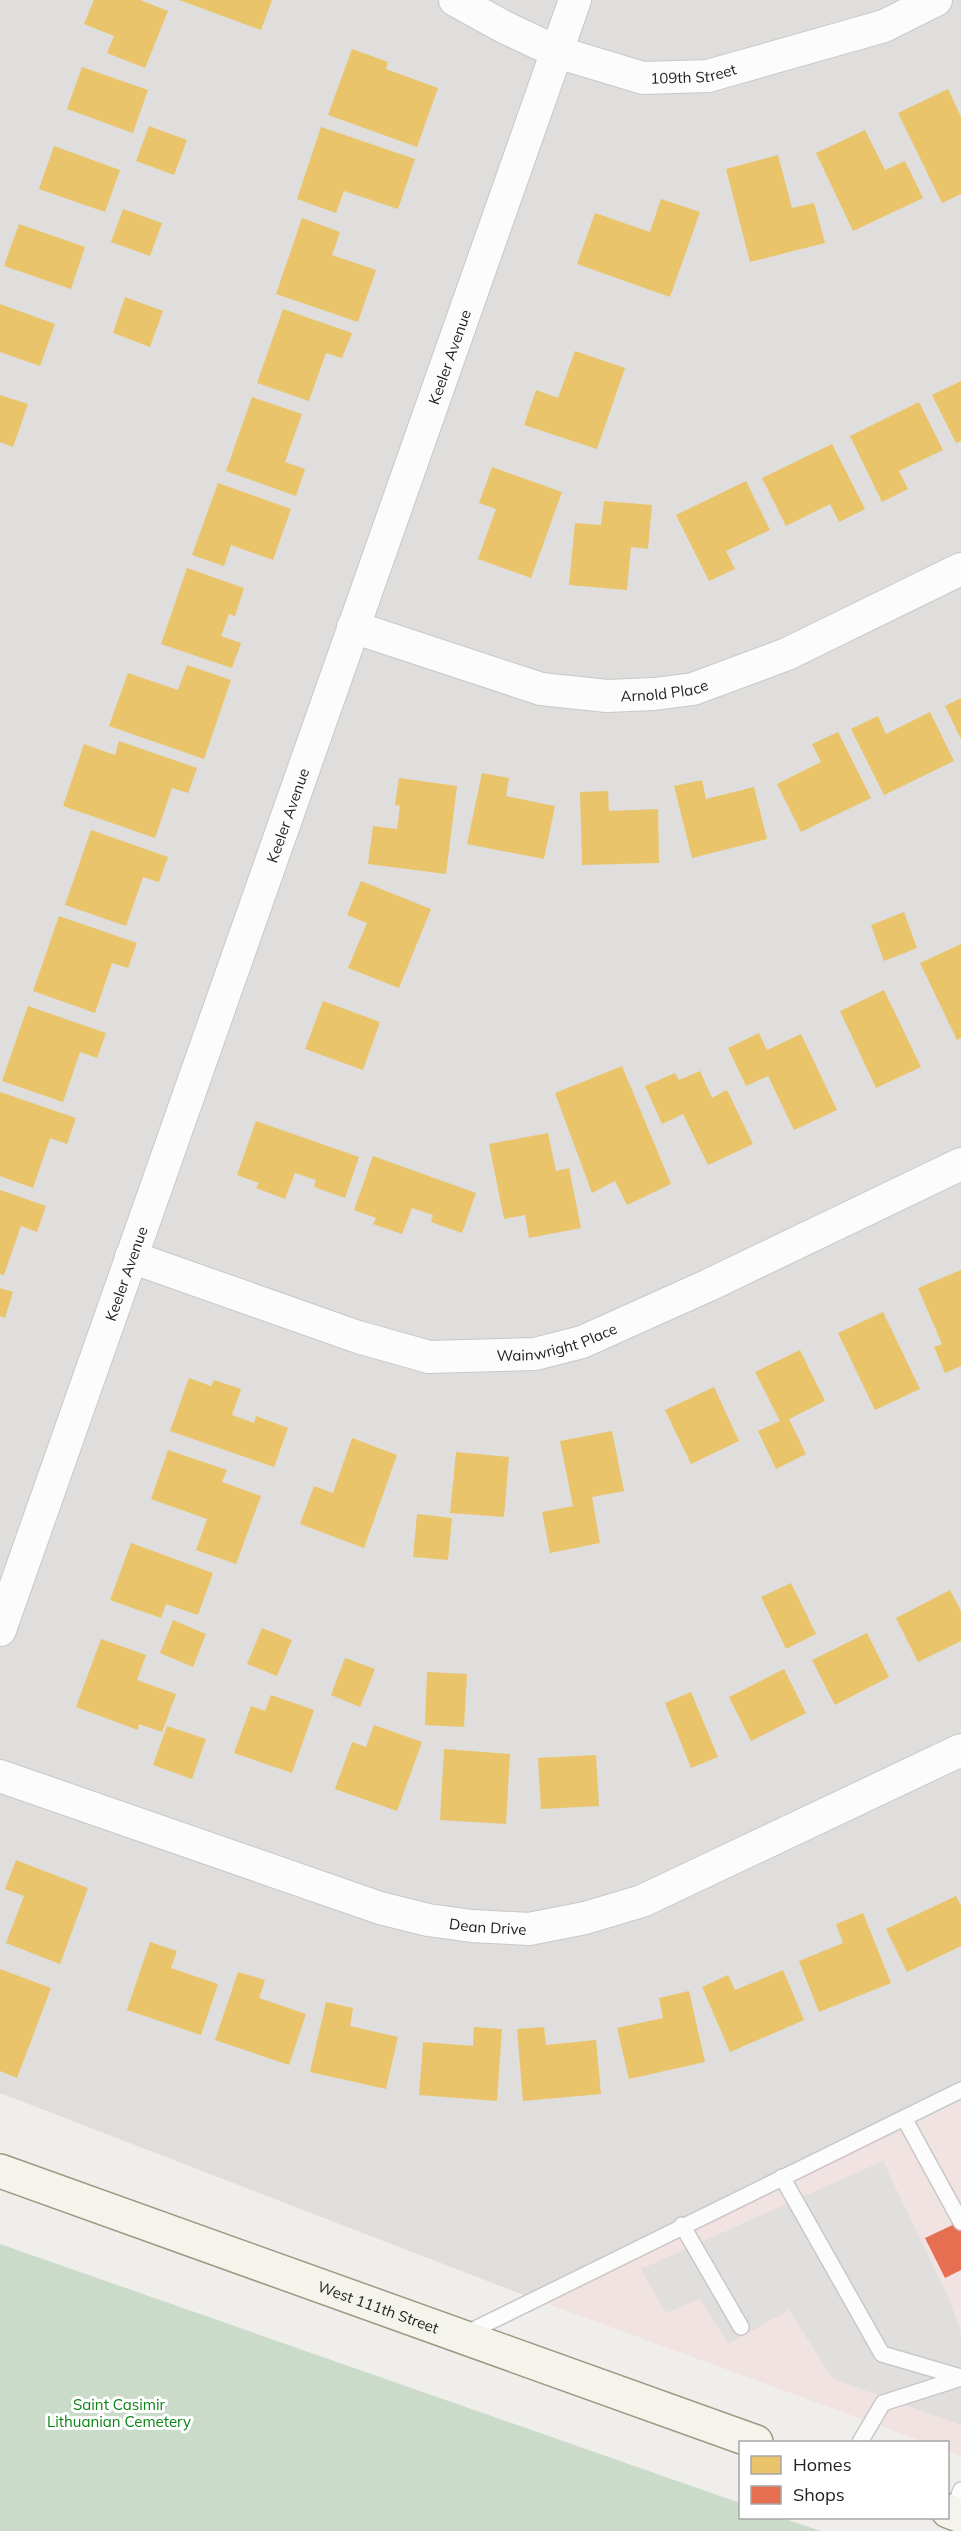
<svg xmlns="http://www.w3.org/2000/svg" width="961" height="2531" font-family="Mulish,sans-serif">
<style>
.residential{fill:#dfdedc}
.commercial{fill:#f1e3e1}
.cemetery{fill:#cadbca}
.parking{fill:#e0dfde}
.homes{fill:#e9c46a}
.shops{fill:#e76f51}
.lines{fill:none;stroke-linecap:round;stroke-linejoin:round}
.service-casing{stroke:#c9c8c7;stroke-width:18}
.minor-casing{stroke:#c9c8c7;stroke-width:34}
.secondary-casing{stroke:#999a82;stroke-width:36}
.service{stroke:#fdfcfc;stroke-width:15}
.minor{stroke:#fdfcfc;stroke-width:32}
.secondary{stroke:#f4f4ed;stroke-width:33}
.labels{text-anchor:middle;dominant-baseline:central;stroke-width:6;stroke-linejoin:round;paint-order:stroke}
.street-label{font-size:15px;fill:#222;stroke:#fff}
.park-label{font-size:15px;fill:#0c8416;stroke:#fff}
</style>
<rect width="100%" height="100%" fill="#f0eeeb"/>
<path class="residential" d="M0,0H961V2090L534,2299L0,2093Z"/>
<path class="commercial" d="M961,2090V2456L948,2451V2442H924L534,2299Z"/>
<path class="cemetery" d="M0,2244L740,2503V2518H782L821,2531H0Z"/>
<path class="parking" d="M883,2161L949,2299L961,2332V2425L833,2379L789,2310L728,2344L700,2299L666,2313L641,2269Z"/>
<g class="homes">
<path d="M94,0H140L168,11L145,68L107,53L114,36L84,24Z"/>
<path d="M179,0H272L261,30Z"/>
<path d="M352,49L388,62L386,69L438,88L417,147L328,115Z"/>
<path d="M82,67L148,90L133,133L67,109Z"/>
<path d="M948,89L961,117V194L942,203L898,113Z"/>
<path d="M149,126L187,140L174,175L136,161Z"/>
<path d="M321,127L415,159L398,209L344,191L336,213L297,199Z"/>
<path d="M865,130L885,170L905,161L923,198L853,231L816,153Z"/>
<path d="M54,146L120,170L105,212L39,189Z"/>
<path d="M778,155L792,208L814,203L825,243L750,262L726,169Z"/>
<path d="M661,199L700,212L670,297L577,264L595,213L650,232Z"/>
<path d="M123,209L162,223L150,256L111,242Z"/>
<path d="M302,218L340,232L332,255L376,270L358,322L276,294Z"/>
<path d="M19,224L85,247L71,289L4,266Z"/>
<path d="M125,297L163,311L150,347L113,333Z"/>
<path d="M0,304L55,324L40,366L0,352Z"/>
<path d="M283,309L352,333L342,358L326,353L309,401L257,383Z"/>
<path d="M575,351L625,368L597,449L524,425L536,390L558,398Z"/>
<path d="M961,381V441L956,443L932,395Z"/>
<path d="M0,395L28,404L13,447L0,442Z"/>
<path d="M252,397L302,414L285,462L305,469L296,496L226,471Z"/>
<path d="M919,402L943,450L899,471L908,489L882,502L850,436Z"/>
<path d="M832,444L865,509L839,522L830,504L786,526L762,478Z"/>
<path d="M492,467L562,492L531,578L478,559L496,509L479,503Z"/>
<path d="M746,481L770,530L726,551L735,569L709,581L676,515Z"/>
<path d="M218,483L291,509L273,560L231,545L224,566L192,555Z"/>
<path d="M604,501L652,505L648,549L631,547L627,590L569,585L575,523L601,525Z"/>
<path d="M187,568L244,588L235,616L229,614L221,636L241,643L232,668L161,644Z"/>
<path d="M187,665L231,680L204,759L109,726L128,673L178,690Z"/>
<path d="M961,698V739L945,706Z"/>
<path d="M930,712L954,761L884,795L851,729L878,716L886,734Z"/>
<path d="M838,732L871,798L801,832L777,784L821,762L812,744Z"/>
<path d="M119,741L197,768L188,793L172,788L155,838L63,806L84,744L115,755Z"/>
<path d="M482,773L509,778L506,796L555,806L544,859L467,844Z"/>
<path d="M399,778L457,786L446,874L368,864L373,826L397,829L400,806L395,805Z"/>
<path d="M702,780L706,799L754,787L767,839L692,858L674,786Z"/>
<path d="M608,791L609,811L658,809L659,863L582,865L580,792Z"/>
<path d="M91,830L168,857L159,882L143,877L126,926L65,905Z"/>
<path d="M361,881L431,909L399,988L348,968L367,923L347,915Z"/>
<path d="M904,912L917,948L884,961L871,925Z"/>
<path d="M59,916L137,943L128,968L112,963L95,1013L33,991Z"/>
<path d="M961,944V1038L957,1040L920,963Z"/>
<path d="M884,990L921,1067L876,1088L840,1011Z"/>
<path d="M323,1001L380,1022L363,1070L305,1049Z"/>
<path d="M28,1006L106,1033L97,1058L80,1052L63,1102L2,1081Z"/>
<path d="M759,1033L767,1050L801,1034L837,1110L794,1130L768,1076L746,1086L728,1048Z"/>
<path d="M622,1066L671,1184L627,1205L615,1181L592,1193L555,1093Z"/>
<path d="M700,1071L712,1098L727,1090L753,1144L708,1165L683,1114L662,1124L645,1086L675,1073L679,1080Z"/>
<path d="M0,1092L76,1118L67,1144L50,1138L33,1188L0,1176Z"/>
<path d="M256,1121L359,1157L345,1198L314,1187L316,1180L295,1173L285,1199L256,1188L259,1183L237,1175Z"/>
<path d="M548,1133L556,1171L569,1168L581,1228L529,1238L525,1215L504,1219L489,1144Z"/>
<path d="M373,1156L476,1193L462,1233L431,1222L433,1215L412,1208L402,1234L373,1224L376,1218L354,1210Z"/>
<path d="M0,1190L46,1206L37,1232L21,1226L4,1275L0,1274Z"/>
<path d="M961,1270V1366L945,1373L934,1347L942,1344L918,1288Z"/>
<path d="M0,1288L13,1292L5,1318L0,1316Z"/>
<path d="M883,1312L920,1389L875,1410L838,1333Z"/>
<path d="M800,1350L825,1401L789,1419L806,1454L776,1469L758,1431L780,1421L755,1372Z"/>
<path d="M189,1378L211,1386L214,1380L241,1389L232,1415L254,1423L256,1416L288,1428L274,1467L170,1431Z"/>
<path d="M714,1387L739,1441L691,1464L665,1410Z"/>
<path d="M612,1431L624,1491L592,1497L600,1543L550,1553L542,1512L573,1506L560,1441Z"/>
<path d="M352,1438L397,1455L364,1548L300,1524L314,1486L333,1493Z"/>
<path d="M168,1450L227,1470L222,1482L261,1496L236,1564L196,1550L207,1519L151,1499Z"/>
<path d="M456,1452L509,1457L504,1517L450,1513Z"/>
<path d="M417,1514L452,1518L448,1560L413,1557Z"/>
<path d="M131,1543L213,1573L198,1615L166,1604L161,1618L110,1600Z"/>
<path d="M791,1583L816,1634L786,1649L761,1597Z"/>
<path d="M950,1590L961,1611V1641L918,1662L896,1618Z"/>
<path d="M173,1620L206,1634L193,1667L160,1653Z"/>
<path d="M262,1628L292,1640L277,1676L247,1664Z"/>
<path d="M867,1633L889,1677L835,1705L812,1660Z"/>
<path d="M101,1639L146,1655L137,1680L176,1694L162,1732L139,1724L138,1730L76,1707Z"/>
<path d="M345,1658L375,1669L360,1707L331,1695Z"/>
<path d="M784,1669L806,1713L751,1741L729,1697Z"/>
<path d="M427,1672L467,1674L464,1727L425,1725Z"/>
<path d="M691,1692L718,1757L691,1768L665,1703Z"/>
<path d="M271,1695L314,1710L292,1773L234,1753L251,1706L265,1711Z"/>
<path d="M374,1725L422,1742L397,1811L335,1789L352,1742L366,1747Z"/>
<path d="M167,1726L206,1739L192,1779L153,1765Z"/>
<path d="M444,1749L510,1754L506,1824L440,1820Z"/>
<path d="M596,1755L599,1806L541,1809L538,1758Z"/>
<path d="M16,1860L88,1888L60,1964L6,1943L24,1896L5,1889Z"/>
<path d="M956,1896L961,1906V1946L907,1972L886,1929Z"/>
<path d="M863,1913L891,1983L819,2012L799,1961L843,1943L836,1924Z"/>
<path d="M150,1942L177,1951L171,1968L218,1984L201,2035L127,2010Z"/>
<path d="M0,1969L51,1988L17,2078L0,2071Z"/>
<path d="M783,1970L804,2020L730,2052L702,1987L728,1975L735,1990Z"/>
<path d="M238,1972L265,1980L259,1998L306,2014L289,2065L215,2040Z"/>
<path d="M689,1991L705,2062L629,2079L617,2028L663,2018L659,1998Z"/>
<path d="M326,2002L353,2008L350,2026L398,2037L386,2089L310,2072Z"/>
<path d="M474,2027L502,2029L497,2101L419,2095L423,2042L473,2046Z"/>
<path d="M544,2027L546,2045L596,2040L601,2094L523,2101L517,2029Z"/>
</g>
<path class="shops" d="M961,2221V2270L945,2278L925,2238Z"/>
<g class="lines">
<g class="service-casing">
<g id="service">
<path d="M904,2118L961,2222"/>
<path d="M782,2177L882,2354L961,2377"/>
<path d="M682,2225L741,2327"/>
<path d="M463,2335L961,2090"/>
<path d="M860,2442L883,2403L961,2378"/>
<path d="M952,2513L961,2490"/>
</g>
</g>
<g class="minor-casing">
<g id="minor">
<path id="s1" d="M455,0L504,27L557,52L643,78L708,76L884,26L936,0"/>
<path id="s2" d="M353,627L541,689L607,696L654,694L693,689L787,654L961,569"/>
<path id="s3" d="M131,1257L358,1337L429,1357L535,1354L582,1342L709,1285L961,1164"/>
<path id="s4" d="M0,1630L575,0"/>
<path id="s5" d="M0,1776L380,1908L428,1920L472,1926L529,1929L585,1918L642,1901L961,1750"/>
</g>
</g>
<g class="secondary-casing">
<g id="secondary">
<path id="s6" d="M0,2171L756,2442"/>
<path d="M948,2511L961,2516"/>
</g>
</g>
<use href="#service" class="service"/>
<use href="#minor" class="minor"/>
<use href="#secondary" class="secondary"/>
</g>
<g class="labels">
<g class="street-label">
<text stroke="none"><textPath href="#s1" startOffset="255">109th Street</textPath></text>
<text stroke="none"><textPath href="#s4" startOffset="1350">Keeler Avenue</textPath></text>
<text stroke="none"><textPath href="#s2" startOffset="322">Arnold Place</textPath></text>
<text stroke="none"><textPath href="#s4" startOffset="864">Keeler Avenue</textPath></text>
<text stroke="none"><textPath href="#s4" startOffset="378">Keeler Avenue</textPath></text>
<text stroke="none"><textPath href="#s3" startOffset="444">Wainwright Place</textPath></text>
<text stroke="none"><textPath href="#s5" startOffset="512">Dean Drive</textPath></text>
<text stroke="none"><textPath href="#s6" startOffset="402">West 111th Street</textPath></text>
</g>
<g class="park-label">
<text x="119" y="2404">Saint Casimir<tspan x="119" dy="17">Lithuanian Cemetery</tspan></text>
</g>
</g>
<rect x="739" y="2441" width="210" height="78" fill="#ffffff" stroke="#a7a7a7" stroke-width="1.5"/>
<rect x="751" y="2456" width="30" height="18" fill="#e9c46a" stroke="#a7a7a7" stroke-width="1.5"/>
<text x="793" y="2471" font-size="18" fill="#222222">Homes</text>
<rect x="751" y="2486" width="30" height="18" fill="#e76f51" stroke="#a7a7a7" stroke-width="1.5"/>
<text x="793" y="2501" font-size="18" fill="#222222">Shops</text>
</svg>
